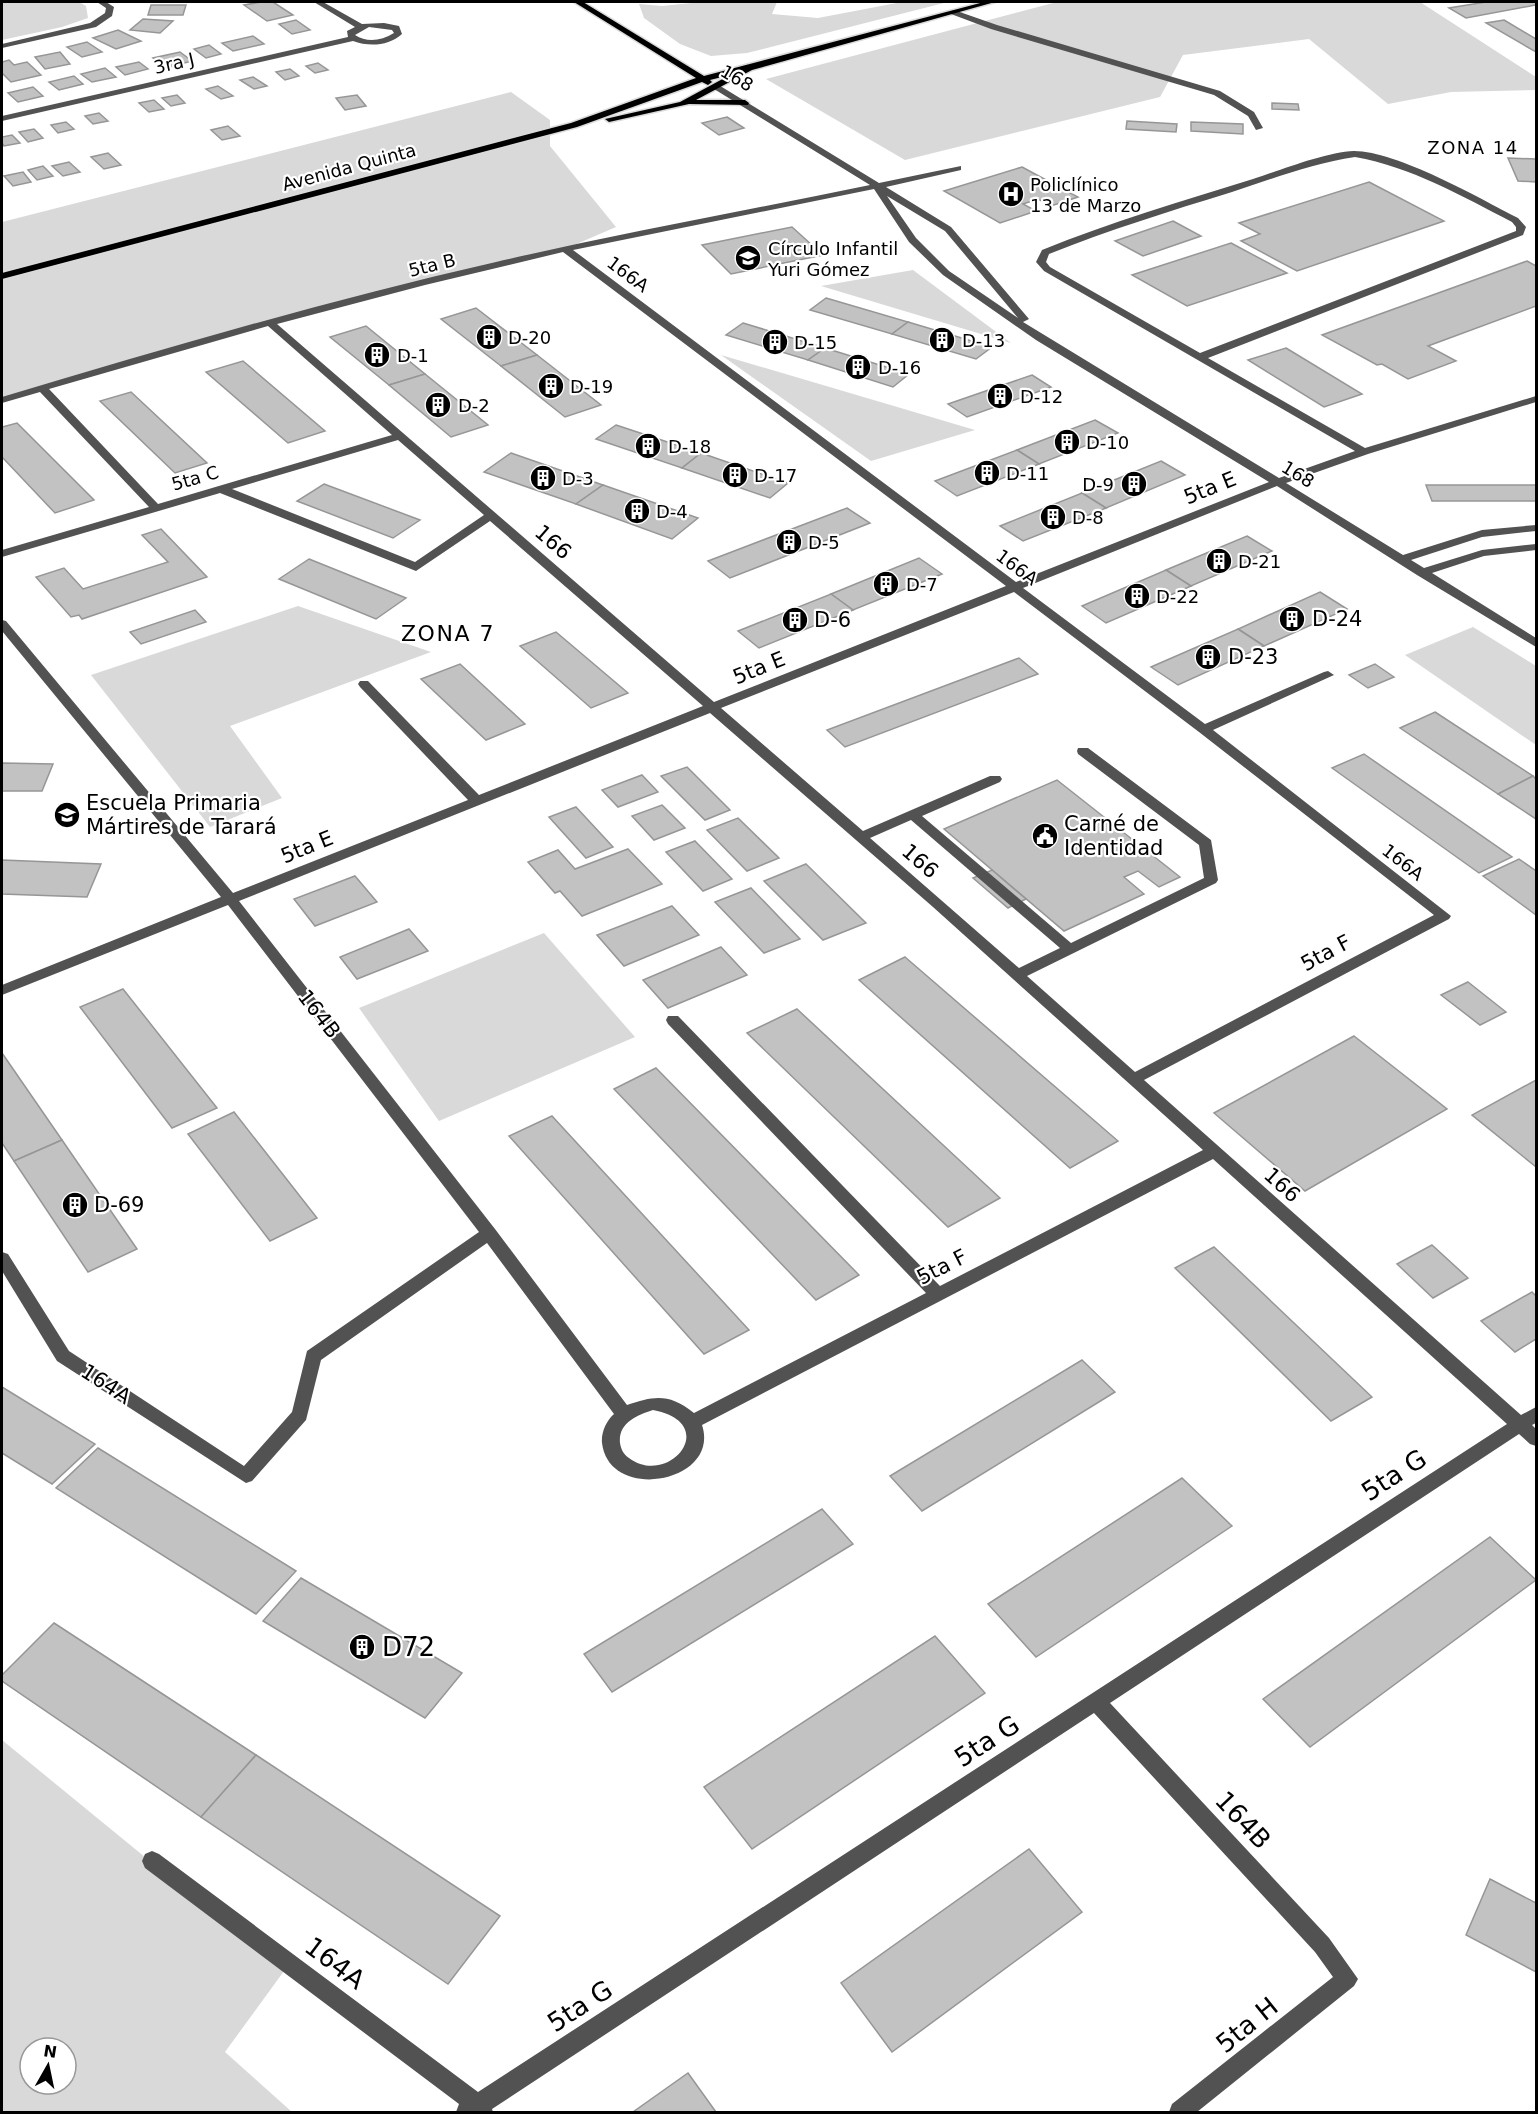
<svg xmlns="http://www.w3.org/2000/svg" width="1538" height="2114" font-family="'DejaVu Sans',sans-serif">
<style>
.green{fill:#d9d9d9;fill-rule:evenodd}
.building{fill:#c2c2c2;stroke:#969696;stroke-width:1.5}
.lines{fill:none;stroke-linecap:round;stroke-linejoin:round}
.major-casing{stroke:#dbdbdb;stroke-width:3}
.minor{fill:#525252;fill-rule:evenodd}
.major{fill:#000;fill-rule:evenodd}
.labels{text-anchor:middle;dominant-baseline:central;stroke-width:4.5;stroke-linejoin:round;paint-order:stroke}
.far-street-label{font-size:18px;fill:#000;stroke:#fff}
.far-neighbourhood-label{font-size:18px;letter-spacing:1.5px;fill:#000;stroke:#fff}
.far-poi-label{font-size:18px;fill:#000;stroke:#fff;text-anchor:start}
.street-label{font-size:21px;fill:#000;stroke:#fff}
.poi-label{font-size:21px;fill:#000;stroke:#fff;text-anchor:start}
.neighbourhood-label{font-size:22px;letter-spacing:1.5px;fill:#000;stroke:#fff}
.near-street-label{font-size:26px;fill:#000;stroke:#fff}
.near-poi-label{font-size:26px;fill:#000;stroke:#fff;text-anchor:start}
</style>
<rect width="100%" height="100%" fill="#fff"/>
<g class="green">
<path d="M2,2H79L86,6L88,18L62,27L2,40Z"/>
<path d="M702,2H777L772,14L818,18L902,2H948L747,53L711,56L680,44L644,18L639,4L662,6Z"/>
<path d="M1057,2H1420L1536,77V90L1451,92L1388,104L1309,39L1183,55L1160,97L905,160L766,79Z"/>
<path d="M511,92L550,120V146L616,227L565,249L269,322L2,400V222Z"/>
<path d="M913,270L1011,343L821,286Z"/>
<path d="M721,355L975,430L871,461Z"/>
<path d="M298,606L431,652L230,726L282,798L210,827L91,675Z"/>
<path d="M1473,627L1536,666V745L1405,655Z"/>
<path d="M544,933L635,1037L439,1121L359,1008Z"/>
<path d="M2,1740L284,1971L225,2052L292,2112H2ZM30,2048H66V2084H30Z"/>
</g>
<g class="building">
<path d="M261,2H273L293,15L267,21L244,5Z"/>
<path d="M1486,2H1536V5L1466,18L1449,8Z"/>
<path d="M151,5H186L183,15H148Z"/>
<path d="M143,19L173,21L160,33L130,30Z"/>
<path d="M296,20L310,30L292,34L279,24Z"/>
<path d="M1504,20L1536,39V52L1486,23Z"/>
<path d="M118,30L141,41L116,49L93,38Z"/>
<path d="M253,36L264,44L233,51L222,43Z"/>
<path d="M87,42L102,52L82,57L67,47Z"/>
<path d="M209,45L221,54L206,58L194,49Z"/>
<path d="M60,52L70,64L45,69L35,57Z"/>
<path d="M180,52L192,61L166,68L153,58Z"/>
<path d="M9,60L14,65L27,62L41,75L11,82L2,73V62Z"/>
<path d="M139,62L148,69L125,75L116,67Z"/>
<path d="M318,63L328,70L315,73L306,66Z"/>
<path d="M105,68L116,77L92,82L81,74Z"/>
<path d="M290,69L299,76L285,80L276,72Z"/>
<path d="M74,76L83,84L59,90L49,82Z"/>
<path d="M253,77L267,86L254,89L240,80Z"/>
<path d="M218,86L233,96L221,99L206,89Z"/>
<path d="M33,87L43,96L18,102L8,93Z"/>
<path d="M177,95L185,103L171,106L162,98Z"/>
<path d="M357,95L366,106L345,110L336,98Z"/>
<path d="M154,100L164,109L149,112L139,103Z"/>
<path d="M1272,103L1298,104L1299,110L1272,109Z"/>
<path d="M99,113L108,121L93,124L85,116Z"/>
<path d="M727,117L744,128L719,135L702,123Z"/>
<path d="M1127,121L1177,124L1176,132L1126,129Z"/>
<path d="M66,122L74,129L58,133L51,125Z"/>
<path d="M1191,122L1243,124V134L1191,131Z"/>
<path d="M228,126L240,136L222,140L211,130Z"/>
<path d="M34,129L43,138L28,142L19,132Z"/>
<path d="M12,135L20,143L4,146L2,143V137Z"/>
<path d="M108,153L121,165L104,169L91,157Z"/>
<path d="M1508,158L1536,159V182L1518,181Z"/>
<path d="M69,162L80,172L63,176L52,166Z"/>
<path d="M43,166L53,176L37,180L28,170Z"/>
<path d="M1022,167L1078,197L1051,206L1038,199L1023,204L1036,211L1000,223L944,191Z"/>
<path d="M23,172L31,182L13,186L4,176Z"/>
<path d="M1369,182L1444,221L1297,271L1241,241L1260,234L1239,223Z"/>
<path d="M1173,221L1201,236L1143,256L1115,241Z"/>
<path d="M792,227L823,255L731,274L702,245Z"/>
<path d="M1231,243L1287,273L1187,306L1132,275Z"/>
<path d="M1527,261L1536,266V306L1428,346L1456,361L1408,379L1382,364L1377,365L1322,335Z"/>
<path d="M826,298L908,322L892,334L810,310Z"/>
<path d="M476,308L537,355L501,366L441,319Z"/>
<path d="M908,322L992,347L976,359L892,334Z"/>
<path d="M743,323L825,348L808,360L726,335Z"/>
<path d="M366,326L425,374L389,385L330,337Z"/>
<path d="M825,348L909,374L893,387L808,360Z"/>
<path d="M1286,348L1362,394L1324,407L1248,360Z"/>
<path d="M537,355L601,405L565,417L501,366Z"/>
<path d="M243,361L325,431L288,443L206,372Z"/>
<path d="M425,374L488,425L451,437L389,385Z"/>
<path d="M1032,375L1051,387L967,417L948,404Z"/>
<path d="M131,392L207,463L175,473L100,401Z"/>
<path d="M1095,420L1118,433L1039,464L1017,450Z"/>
<path d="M17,423L94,500L55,513L2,457V427Z"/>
<path d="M616,425L701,453L682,468L596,439Z"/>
<path d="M1017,450L1039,464L957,496L935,481Z"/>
<path d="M511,453L603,485L576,504L484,472Z"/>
<path d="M701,453L788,483L770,498L682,468Z"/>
<path d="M1161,461L1185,475L1106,508L1082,493Z"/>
<path d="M324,484L420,520L393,538L297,501Z"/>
<path d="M603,485L698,518L672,539L576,504Z"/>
<path d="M1426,485H1536V501H1432Z"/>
<path d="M1082,493L1106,508L1023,541L1000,526Z"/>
<path d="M847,508L870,523L730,578L708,561Z"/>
<path d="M161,529L207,577L82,619L79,615L71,617L36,577L64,568L83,589L168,562L142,535Z"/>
<path d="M1247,536L1272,551L1191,586L1166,570Z"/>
<path d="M919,558L942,574L853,610L831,594Z"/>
<path d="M309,559L406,598L376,619L279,579Z"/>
<path d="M1166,570L1191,586L1106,623L1082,606Z"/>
<path d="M1320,592L1347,609L1264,646L1238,629Z"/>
<path d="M831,594L853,610L759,648L738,631Z"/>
<path d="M195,610L206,622L141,644L130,632Z"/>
<path d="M1238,629L1264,646L1178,685L1151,667Z"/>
<path d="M556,632L628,693L591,708L520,646Z"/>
<path d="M1019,658L1038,674L845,747L827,730Z"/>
<path d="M460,664L525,724L486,740L421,679Z"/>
<path d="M1375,664L1394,677L1368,688L1349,675Z"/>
<path d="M1435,712L1533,776L1498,794L1400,728Z"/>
<path d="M1364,754L1512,857L1479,873L1332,768Z"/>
<path d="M2,763L53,764L42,791H2Z"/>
<path d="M687,767L730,810L705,820L661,776Z"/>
<path d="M642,775L658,792L618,807L602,790Z"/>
<path d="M1533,776L1536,779V819L1498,794Z"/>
<path d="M1057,780L1180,877L1159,887L1138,871L1124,877L1144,894L1064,931L944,829Z"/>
<path d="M662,805L685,828L654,840L632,816Z"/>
<path d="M576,807L613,847L586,858L549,817Z"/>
<path d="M738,818L779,858L747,871L707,830Z"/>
<path d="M695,841L732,879L703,891L666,852Z"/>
<path d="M628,849L662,884L582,916L560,891L555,893L528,862L558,850L575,869Z"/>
<path d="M1519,859L1536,871V915L1483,876Z"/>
<path d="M2,860L101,864L87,897L2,894Z"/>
<path d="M806,864L866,923L823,940L764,881Z"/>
<path d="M992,870L1026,899L1008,908L973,878Z"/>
<path d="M355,876L377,902L315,926L294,899Z"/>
<path d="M751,888L800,939L764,953L715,902Z"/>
<path d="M672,906L699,935L624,966L597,935Z"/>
<path d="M409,929L428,951L357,979L340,957Z"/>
<path d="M721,947L747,975L668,1008L643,980Z"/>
<path d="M905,957L1118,1141L1070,1168L859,980Z"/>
<path d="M1468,982L1506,1012L1480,1025L1441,995Z"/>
<path d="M123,989L217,1108L172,1128L80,1007Z"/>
<path d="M797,1009L1000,1198L948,1227L747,1033Z"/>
<path d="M1354,1036L1447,1109L1305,1191L1214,1113Z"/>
<path d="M2,1053L62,1140L14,1161L2,1143Z"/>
<path d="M656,1068L859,1275L816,1300L614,1089Z"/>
<path d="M1536,1080V1167L1472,1115Z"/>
<path d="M234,1112L317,1218L270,1241L188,1134Z"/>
<path d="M552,1116L749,1330L704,1354L509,1136Z"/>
<path d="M62,1140L137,1249L88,1272L14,1161Z"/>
<path d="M1432,1245L1468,1278L1433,1298L1397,1264Z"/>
<path d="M1214,1247L1372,1397L1331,1421L1175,1268Z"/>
<path d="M1532,1292L1536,1296V1339L1515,1352L1481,1321Z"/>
<path d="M1082,1360L1115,1392L922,1511L890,1476Z"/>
<path d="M2,1387L95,1444L52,1484L2,1453Z"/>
<path d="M98,1448L296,1571L256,1614L56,1488Z"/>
<path d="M1182,1478L1232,1526L1036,1657L988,1604Z"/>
<path d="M822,1509L853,1544L612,1692L584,1654Z"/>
<path d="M1490,1537L1536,1580L1310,1747L1263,1699Z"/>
<path d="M301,1578L462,1673L425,1718L263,1621Z"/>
<path d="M54,1623L256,1755L201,1817L2,1681V1675Z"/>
<path d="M935,1636L985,1693L752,1849L704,1787Z"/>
<path d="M256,1755L500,1916L448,1984L201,1817Z"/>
<path d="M1029,1849L1082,1912L892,2052L841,1983Z"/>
<path d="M1490,1879L1536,1903V1972L1466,1935Z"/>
<path d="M688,2073L716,2112H633Z"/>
</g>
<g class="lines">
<g class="major-casing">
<path id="major" d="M574,2H583L704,76L984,2H995L752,70L696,100H745L749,103L748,105L689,104L609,122L605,119L680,102L730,75L710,80L712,82L708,85L702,82L577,127L2,279V273L571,123L696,78Z"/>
</g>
<g class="minor">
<path d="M97,2H106L114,7L112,16L96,27L2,48V44L90,23L105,13L106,8Z"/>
<path d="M314,2H323L362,24L384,23L399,26L402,34C389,46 369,47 353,41L2,121V116L348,37L347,31L355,27ZM369,27L392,30L394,33C381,41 367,43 355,35Z"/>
<path d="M954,10L997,25L1220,91L1254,112L1263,128L1256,130L1248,116L1214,95L991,29L951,14L950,12Z"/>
<path d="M717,84L879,183L961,166V170L886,187L951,227L1029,319L1023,322L1279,478L1355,451L1044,271L1036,262L1042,250C1111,222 1182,201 1253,179C1281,170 1326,152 1354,151C1397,151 1479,198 1518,218L1526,227L1523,235L1208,358L1365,448L1536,396V402L1368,454L1286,483L1403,555L1482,530L1536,525V531L1482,537L1411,560L1424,568L1482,550L1536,544V550L1484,556L1432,573L1536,638V647L1417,575L1277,486L1023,588L1205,724L1324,672L1328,671L1334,675L1213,730L1451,916L1449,919L1144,1080L1521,1415L1536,1407V1423L1532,1425L1536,1429V1446L1530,1444L1519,1434L1110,1703L1329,1938L1358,1979L1354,1986L1197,2112H1169L1172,2104L1333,1977L1315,1952L1094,1713L492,2109L493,2112H456L459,2104L145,1868L142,1861L145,1854L152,1851L159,1854L478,2092L1507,1424L1213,1159L702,1425C721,1483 609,1503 602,1443C601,1433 606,1421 614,1414L487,1243L321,1360L306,1420L252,1481L246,1483L57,1361L2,1271V1252L8,1254L69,1351L244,1466L292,1412L307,1351L479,1232L228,905L2,995V985L221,897L2,631V620L6,621L233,893L468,800L360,687L358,684L360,681H368L479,795L703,706L490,521L416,571L220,493L2,557V550L149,507L40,392L2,403V397C166,348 329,300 496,262C620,233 745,211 870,185L714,89L713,87ZM1355,157C1411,167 1462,196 1512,222L1516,227V231L1200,353L1050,267L1046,262L1049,254C1109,230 1170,211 1232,192C1272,179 1313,163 1355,157ZM874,189L909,242L943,275L1036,340L1269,482L1016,582L573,250ZM887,196L945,231L1018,318L949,271L916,238ZM563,252L1006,586L714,702L277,324L425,285ZM268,326L392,435L158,504L49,389ZM398,440L484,515L415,562L232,489ZM1014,592L1199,732L1434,915L1135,1072L1027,976L1216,883L1218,880L1211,840L1088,748H1078L1077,751L1078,754L1199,845L1204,878L1071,943L922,816L1000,782L1002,779L1000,776H990L863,831L721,708ZM710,713L933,907L1203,1150L940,1286L678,1016H668L666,1020L668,1024L926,1293L694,1413C669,1393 654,1396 627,1405L495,1229L239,901ZM911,820L1060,948L1019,968L870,838ZM653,1410C722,1423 669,1488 629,1458C623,1454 621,1449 620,1443C618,1423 637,1415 653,1410Z"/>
</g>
<use href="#major" class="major"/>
</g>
<defs>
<g id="hospital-disc" transform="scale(1.35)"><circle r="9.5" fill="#000" stroke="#fff"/><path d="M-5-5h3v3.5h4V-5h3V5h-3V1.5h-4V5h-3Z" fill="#fff"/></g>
<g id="school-disc" transform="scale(1.35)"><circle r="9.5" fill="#000" stroke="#fff"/><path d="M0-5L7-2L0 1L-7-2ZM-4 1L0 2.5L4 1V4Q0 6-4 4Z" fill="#fff"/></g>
<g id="building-disc" transform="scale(1.35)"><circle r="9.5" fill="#000" stroke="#fff"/><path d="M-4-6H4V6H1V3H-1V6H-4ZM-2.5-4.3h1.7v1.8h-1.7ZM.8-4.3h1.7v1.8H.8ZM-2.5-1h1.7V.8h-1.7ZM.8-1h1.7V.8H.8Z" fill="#fff"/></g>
<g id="civic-disc" transform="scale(1.35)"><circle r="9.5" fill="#000" stroke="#fff"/><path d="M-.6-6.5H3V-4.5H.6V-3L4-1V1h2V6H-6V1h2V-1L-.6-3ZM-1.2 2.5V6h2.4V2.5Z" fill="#fff"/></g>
</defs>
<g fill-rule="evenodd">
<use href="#hospital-disc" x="1011" y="194"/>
<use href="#school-disc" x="748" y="258"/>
<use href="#building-disc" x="489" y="337"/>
<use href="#building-disc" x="942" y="340"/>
<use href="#building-disc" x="775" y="342"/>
<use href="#building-disc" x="377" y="355"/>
<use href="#building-disc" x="858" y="367"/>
<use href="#building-disc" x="551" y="386"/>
<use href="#building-disc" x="1000" y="396"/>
<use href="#building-disc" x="438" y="405"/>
<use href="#building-disc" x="1067" y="442"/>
<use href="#building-disc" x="648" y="446"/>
<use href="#building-disc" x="987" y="473"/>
<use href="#building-disc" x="735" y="475"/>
<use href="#building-disc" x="543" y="478"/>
<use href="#building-disc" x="1134" y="484"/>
<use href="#building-disc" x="637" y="511"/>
<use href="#building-disc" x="1053" y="517"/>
<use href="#building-disc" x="789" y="542"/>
<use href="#building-disc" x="1219" y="561"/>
<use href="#building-disc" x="886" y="584"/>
<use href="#building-disc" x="1137" y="596"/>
<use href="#building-disc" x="1292" y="619"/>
<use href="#building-disc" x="795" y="620"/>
<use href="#building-disc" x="1208" y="657"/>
<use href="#school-disc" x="67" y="815"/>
<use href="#civic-disc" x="1045" y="836"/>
<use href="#building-disc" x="75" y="1205"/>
<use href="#building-disc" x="362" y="1647"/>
</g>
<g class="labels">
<g class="far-street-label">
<text transform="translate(174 63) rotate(-13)">3ra J</text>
<text transform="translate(737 78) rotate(30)">168</text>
<text transform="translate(349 167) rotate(-15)">Avenida Quinta</text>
<text transform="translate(432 265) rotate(-14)">5ta B</text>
<text transform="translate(628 274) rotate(37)">166A</text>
<text transform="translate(1298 474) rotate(32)">168</text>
<text transform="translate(195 478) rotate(-16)">5ta C</text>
<text transform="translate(1017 567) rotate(37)">166A</text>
<text transform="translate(1403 862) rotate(38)">166A</text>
</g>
<g class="far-neighbourhood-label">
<text x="1473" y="147">ZONA 14</text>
</g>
<g class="far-poi-label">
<text x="1030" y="184">Policlínico<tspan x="1030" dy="21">13 de Marzo</tspan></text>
<text x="768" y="248">Círculo Infantil<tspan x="768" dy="21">Yuri Gómez</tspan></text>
<text x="508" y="337">D-20</text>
<text x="962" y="340">D-13</text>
<text x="794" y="342">D-15</text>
<text x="397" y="355">D-1</text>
<text x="878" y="367">D-16</text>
<text x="570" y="386">D-19</text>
<text x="1020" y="396">D-12</text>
<text x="458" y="405">D-2</text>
<text x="1086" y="442">D-10</text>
<text x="668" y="446">D-18</text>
<text x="1006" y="473">D-11</text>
<text x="754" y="475">D-17</text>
<text x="562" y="478">D-3</text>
<text x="1114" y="484" text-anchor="end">D-9</text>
<text x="656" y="511">D-4</text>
<text x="1072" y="517">D-8</text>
<text x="808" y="542">D-5</text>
<text x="1238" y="561">D-21</text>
<text x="906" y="584">D-7</text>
<text x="1156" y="596">D-22</text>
</g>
<g class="street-label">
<text transform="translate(1210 488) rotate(-22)">5ta E</text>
<text transform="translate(553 542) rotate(41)">166</text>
<text transform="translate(759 668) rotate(-22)">5ta E</text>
<text transform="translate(307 847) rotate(-22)">5ta E</text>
<text transform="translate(920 861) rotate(41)">166</text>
<text transform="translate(1326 953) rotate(-28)">5ta F</text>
<text transform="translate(319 1014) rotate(52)">164B</text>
<text transform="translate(1282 1185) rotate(42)">166</text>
<text transform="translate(942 1267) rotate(-27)">5ta F</text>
<text transform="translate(106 1384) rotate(33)">164A</text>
</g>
<g class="poi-label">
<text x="1312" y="619">D-24</text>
<text x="814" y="620">D-6</text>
<text x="1228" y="657">D-23</text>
<text x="86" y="803">Escuela Primaria<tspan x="86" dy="24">Mártires de Tarará</tspan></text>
<text x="1064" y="824">Carné de<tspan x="1064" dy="24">Identidad</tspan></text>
<text x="94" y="1205">D-69</text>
</g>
<g class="neighbourhood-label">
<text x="448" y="633">ZONA 7</text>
</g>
<g class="near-street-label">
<text transform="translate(1394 1475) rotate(-33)">5ta G</text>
<text transform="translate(987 1741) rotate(-33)">5ta G</text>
<text transform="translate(1243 1820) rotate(47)">164B</text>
<text transform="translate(335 1963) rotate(37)">164A</text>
<text transform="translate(580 2006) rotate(-33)">5ta G</text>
<text transform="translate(1247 2025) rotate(-39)">5ta H</text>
</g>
<g class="near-poi-label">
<text x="382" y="1647">D72</text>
</g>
</g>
<rect width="1538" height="2114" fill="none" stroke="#000000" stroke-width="6"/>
<g transform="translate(48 2066) rotate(9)"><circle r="28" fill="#ffffff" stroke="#999999" stroke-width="1.5"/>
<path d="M0-4.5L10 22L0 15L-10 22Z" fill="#000000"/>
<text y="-9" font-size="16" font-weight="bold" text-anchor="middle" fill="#000000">N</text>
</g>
</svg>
